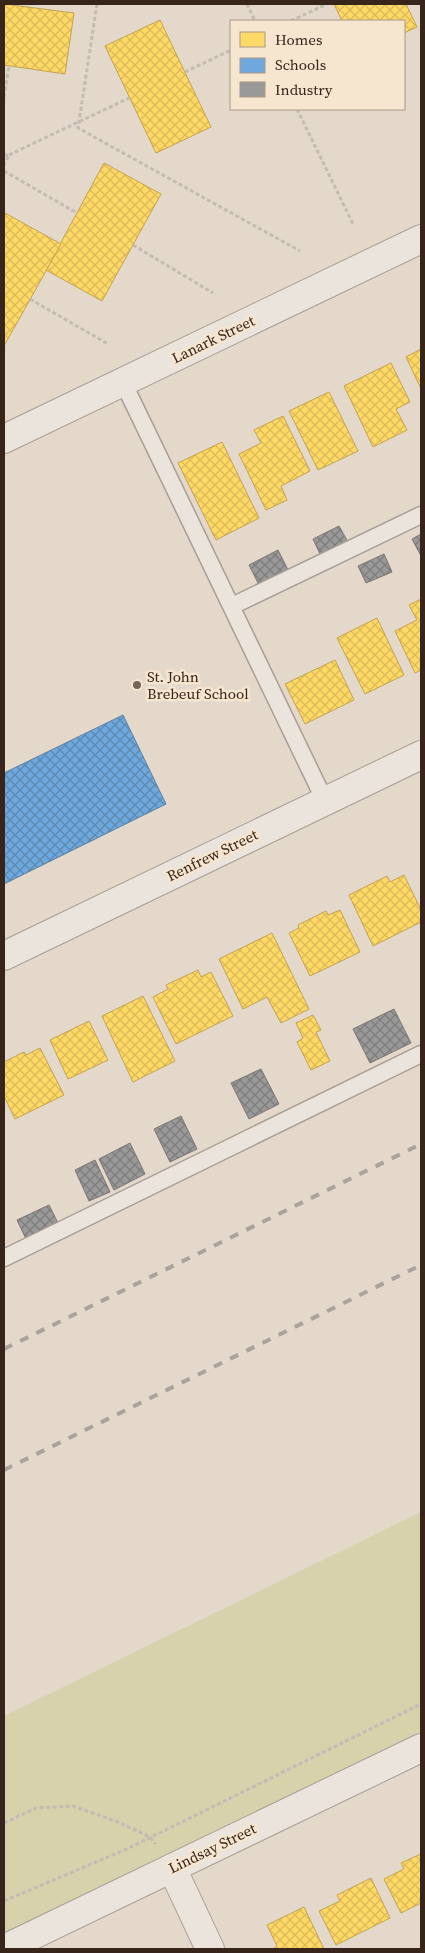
<svg xmlns="http://www.w3.org/2000/svg" width="425" height="1953" font-family="'Source Serif 4',serif">
<style>
.grass{fill:#d7d1ac}
.homes{fill:url(#homes-cross-hatch);stroke:#c3a350}
.schools{fill:url(#schools-cross-hatch);stroke:#5e81a2}
.industry{fill:url(#industry-cross-hatch);stroke:#7c7674}
.lines{fill:none;stroke-linecap:round;stroke-linejoin:round}
.lane-casing{stroke:#a99e94;stroke-width:19}
.street-casing{stroke:#a99e94;stroke-width:30}
.path{stroke:#c4bbb3;stroke-width:3;stroke-dasharray:4 2.5;stroke-linecap:butt}
.lane{stroke:#ebe4dc;stroke-width:16}
.street{stroke:#ebe4dc;stroke-width:28}
.rail{stroke:#aaa39c;stroke-width:4;stroke-dasharray:9 9;stroke-linecap:butt}
.poi-dot{fill:#746459;stroke:#f6e5cf;stroke-width:2}
.labels{text-anchor:middle;dominant-baseline:central;stroke-width:5;stroke-linejoin:round;paint-order:stroke}
.street-label{font-size:15px;fill:#37251c;stroke:#f6e5cf}
.poi-label{font-size:15px;fill:#37251c;stroke:#f6e5cf;text-anchor:start}
</style>
<defs>
<pattern id="homes-cross-hatch" width="8" height="8" patternUnits="userSpaceOnUse" patternTransform="scale(1.25)"><rect width="8" height="8" fill="#ffd966"/><path d="M0 0l8 8M0 8l8-8" fill="none" stroke="#dbba58"/></pattern>
<pattern id="schools-cross-hatch" width="8" height="8" patternUnits="userSpaceOnUse" patternTransform="scale(1.25)"><rect width="8" height="8" fill="#6fa8dc"/><path d="M0 0l8 8M0 8l8-8" fill="none" stroke="#5c89b2"/></pattern>
<pattern id="industry-cross-hatch" width="8" height="8" patternUnits="userSpaceOnUse" patternTransform="scale(1.25)"><rect width="8" height="8" fill="#999"/><path d="M0 0l8 8M0 8l8-8" fill="none" stroke="#7e7d7c"/></pattern>
</defs>
<rect width="100%" height="100%" fill="#e4d8ca"/>
<path class="grass" d="M421,1512V1748L4,1949V1716Z"/>
<g class="homes">
<path d="M4,4L74,13L65,74L4,65Z"/>
<path d="M334,4H406L417,27L404,33V21H342Z"/>
<path d="M160,20L211,127L156,153L105,46Z"/>
<path d="M104,163L161,194L102,301L46,270Z"/>
<path d="M5,213L61,244L4,346V215Z"/>
<path d="M421,349V389L406,357Z"/>
<path d="M391,363L410,402L396,409L407,430L373,447L344,386Z"/>
<path d="M329,392L358,451L318,470L289,411Z"/>
<path d="M283,416L310,471L281,486L287,500L266,510L239,454L261,443L254,430Z"/>
<path d="M222,442L259,518L216,540L178,463Z"/>
<path d="M421,599V670L415,673L395,631L417,620L409,605Z"/>
<path d="M377,618L404,675L365,694L337,638Z"/>
<path d="M335,660L354,700L305,724L285,684Z"/>
<path d="M404,875L421,910V922L373,946L349,895L387,876L390,882Z"/>
<path d="M340,910L360,952L310,976L289,933L299,928L298,925L326,911L328,915Z"/>
<path d="M272,933L309,1009L281,1023L267,997L243,1009L219,959Z"/>
<path d="M198,970L201,977L211,972L233,1016L176,1044L153,997L168,989L166,985Z"/>
<path d="M143,996L175,1061L133,1082L102,1016Z"/>
<path d="M313,1015L321,1030L316,1032L330,1061L311,1070L297,1042L303,1038L296,1023Z"/>
<path d="M89,1021L108,1060L68,1079L50,1040Z"/>
<path d="M40,1048L64,1095L15,1119L4,1096V1062L24,1052L26,1055Z"/>
<path d="M421,1854V1903L401,1913L384,1879L404,1869L401,1863Z"/>
<path d="M371,1878L390,1918L336,1945L319,1911L340,1901L337,1895Z"/>
<path d="M304,1907L324,1949H273L277,1946L267,1925Z"/>
</g>
<path class="schools" d="M123,715L166,804L4,884V773Z"/>
<g class="industry">
<path d="M339,526L348,542L321,556L313,539Z"/>
<path d="M421,534V556L412,539Z"/>
<path d="M278,550L288,570L259,585L249,565Z"/>
<path d="M384,554L392,572L366,583L358,566Z"/>
<path d="M394,1009L411,1043L370,1063L353,1029Z"/>
<path d="M261,1069L279,1104L249,1119L231,1083Z"/>
<path d="M181,1116L197,1149L170,1162L154,1129Z"/>
<path d="M130,1143L145,1174L114,1190L99,1159Z"/>
<path d="M95,1160L110,1192L89,1201L75,1170Z"/>
<path d="M49,1205L58,1223L26,1239L17,1220Z"/>
</g>
<g class="lines">
<g class="lane-casing">
<g id="lane">
<path d="M123,382L325,801"/>
<path d="M232,606L421,515"/>
<path d="M4,1258L421,1054"/>
</g>
</g>
<g class="street-casing">
<g id="street">
<path d="M4,439L421,239"/>
<path d="M4,956L421,755"/>
<path d="M172,1868L210,1949"/>
<path d="M4,1949L421,1748"/>
</g>
</g>
<g class="path">
<path d="M16,4H17"/>
<path d="M97,4L78,128L300,251"/>
<path d="M247,4L255,21"/>
<path d="M291,21L327,4"/>
<path d="M185,72L231,50"/>
<path d="M4,97L9,66"/>
<path d="M297,109L354,226"/>
<path d="M4,155H9L4,165"/>
<path d="M9,155L129,98"/>
<path d="M4,171L77,213"/>
<path d="M133,245L213,293"/>
<path d="M30,299L108,344"/>
<path d="M4,1823L36,1808L73,1806L118,1822L150,1837L155,1844"/>
<path d="M4,1901L129,1848L421,1704"/>
</g>
<use href="#lane" class="lane"/>
<use href="#street" class="street"/>
<g class="rail">
<path d="M4,1349L421,1144"/>
<path d="M4,1470L421,1265"/>
</g>
</g>
<circle class="poi-dot" cx="137" cy="685" r="5"/>
<g class="labels">
<g class="street-label">
<text transform="translate(213 339) rotate(-26)">Lanark Street</text>
<text transform="translate(212 855) rotate(-26)">Renfrew Street</text>
<text transform="translate(212 1848) rotate(-26)">Lindsay Street</text>
</g>
<g class="poi-label">
<text x="147" y="676">St. John<tspan x="147" dy="17">Brebeuf School</tspan></text>
</g>
</g>
<rect width="425" height="1953" fill="none" stroke="#37251c" stroke-width="10"/>
<rect x="230" y="20" width="175" height="90" fill="#f6e5cf" stroke="#aa9887"/>
<rect x="240" y="32" width="25" height="15" fill="#ffd966" stroke="#aa9887"/>
<text x="275" y="45" font-size="15" fill="#37251c">Homes</text>
<rect x="240" y="58" width="25" height="15" fill="#6fa8dc" stroke="#aa9887"/>
<text x="275" y="70" font-size="15" fill="#37251c">Schools</text>
<rect x="240" y="82" width="25" height="15" fill="#999999" stroke="#aa9887"/>
<text x="275" y="95" font-size="15" fill="#37251c">Industry</text>
</svg>
